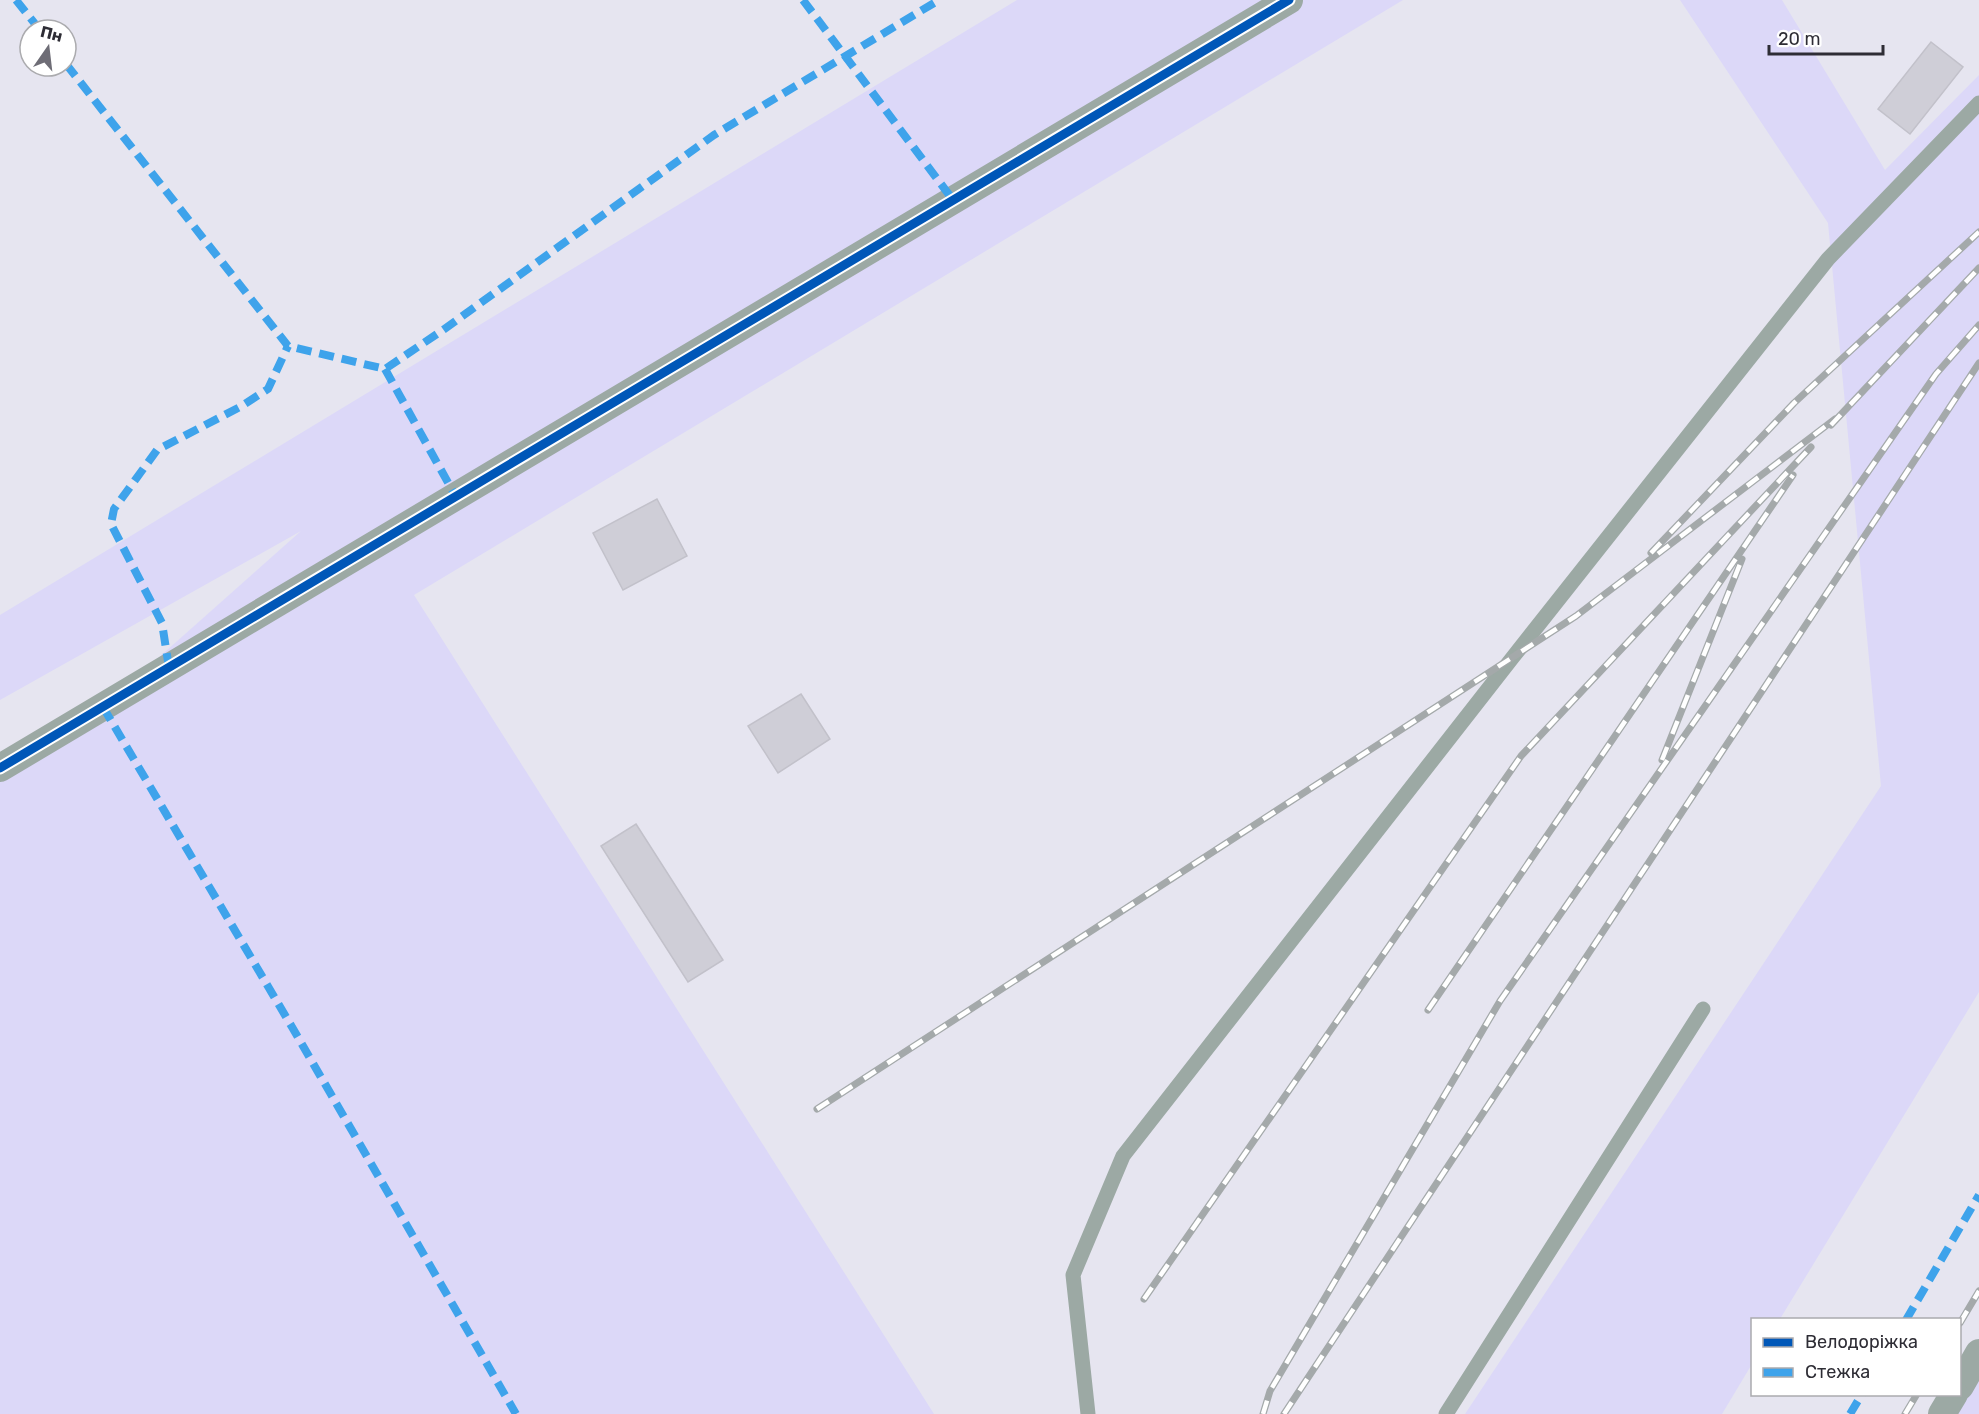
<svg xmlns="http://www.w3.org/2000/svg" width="1979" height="1414" font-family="Rubik,sans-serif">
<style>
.green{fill:#dcd8f8}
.building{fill:#cfced7;stroke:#c2c1ca;stroke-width:1.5}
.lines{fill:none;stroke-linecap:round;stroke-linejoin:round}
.service{stroke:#9ca9a4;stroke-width:15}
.minor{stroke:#9ca9a4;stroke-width:28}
.rail-casing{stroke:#a4a9aa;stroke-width:7}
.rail{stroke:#fff;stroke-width:4.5;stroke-dasharray:14;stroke-linecap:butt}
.quiet{stroke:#3ea3eb;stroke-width:8;stroke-dasharray:15 8;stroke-linecap:butt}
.cycleway-casing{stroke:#fff;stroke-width:13}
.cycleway{stroke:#0057b8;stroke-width:9}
</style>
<rect width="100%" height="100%" fill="#e6e5f0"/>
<g class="green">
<path d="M1017,0H1403L414,595L934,1414H0V768L103,707L301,531L0,700V615Z"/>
<path d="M1680,0H1782L1885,170L1979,75V992L1780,1319L1752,1320V1364L1722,1414H1465L1881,786L1828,223Z"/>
<path d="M1979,1361V1414H1947Z"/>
</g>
<g class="building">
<path d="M1931,42L1963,67L1910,134L1878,109Z"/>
<path d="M657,499L687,556L623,590L593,533Z"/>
<path d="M801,694L830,739L778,773L748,726Z"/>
<path d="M636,824L723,960L688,982L601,846Z"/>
</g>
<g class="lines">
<g class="service">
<path d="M1088,1414L1073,1275L1123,1156L1513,657L1828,259L1979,103"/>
<path d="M1446,1414L1703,1009"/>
</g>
<g class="minor">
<path d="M0,768L1289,0"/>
<path d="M1960,1386L1979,1353"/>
<path d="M1942,1414L1954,1394"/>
</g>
<g class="rail-casing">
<g id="rail">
<path d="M1831,425L1979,268"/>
<path d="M1651,553L1794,403L1979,232"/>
<path d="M1662,760L1742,559"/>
<path d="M1428,1010L1793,475"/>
<path d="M817,1109L1576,616L1835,419"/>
<path d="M1144,1299L1521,756L1811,447"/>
<path d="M1960,1323L1979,1291"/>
<path d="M1263,1414L1270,1391L1500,1001L1936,374L1979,325"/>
<path d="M1284,1414L1979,363"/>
<path d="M1905,1414L1917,1394"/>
</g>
</g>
<use href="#rail" class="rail"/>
<g class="quiet">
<path d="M16,0L40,30"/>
<path d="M803,0L953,200"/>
<path d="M66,64L288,346L385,369L443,330L714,135L939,0"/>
<path d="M385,369L456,497"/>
<path d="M169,668L162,623L111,524L114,509L157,450L240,407L268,389L288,346"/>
<path d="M103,707L292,1027L516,1414"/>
<path d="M1906,1320L1979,1195"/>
<path d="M1850,1414L1862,1394"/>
</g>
<g class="cycleway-casing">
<path id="cycleway" d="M0,768L1289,0"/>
</g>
<use href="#cycleway" class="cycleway"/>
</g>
<rect x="1751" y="1318" width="210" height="78" fill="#ffffff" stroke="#ababae" stroke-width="1.5"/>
<rect x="1763" y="1338" width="30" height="9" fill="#0057b8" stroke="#ababae" stroke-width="1.5"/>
<text x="1805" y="1348" font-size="18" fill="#2e2d35">Велодоріжка</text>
<rect x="1763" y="1368" width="30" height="9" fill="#3ea3eb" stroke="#ababae" stroke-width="1.5"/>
<text x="1805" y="1378" font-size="18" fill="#2e2d35">Стежка</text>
<g transform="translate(48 48) rotate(14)"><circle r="28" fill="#ffffff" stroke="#ababae" stroke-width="1.5"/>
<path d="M0-4.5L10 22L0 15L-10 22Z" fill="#6e6d76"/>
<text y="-9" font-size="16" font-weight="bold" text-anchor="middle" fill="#2e2d35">Пн</text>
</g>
<path d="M1769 45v9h114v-9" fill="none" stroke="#2e2d35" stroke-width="3"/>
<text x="1778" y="45" font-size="18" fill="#2e2d35" stroke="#ffffff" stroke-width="4.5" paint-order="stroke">20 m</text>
</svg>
